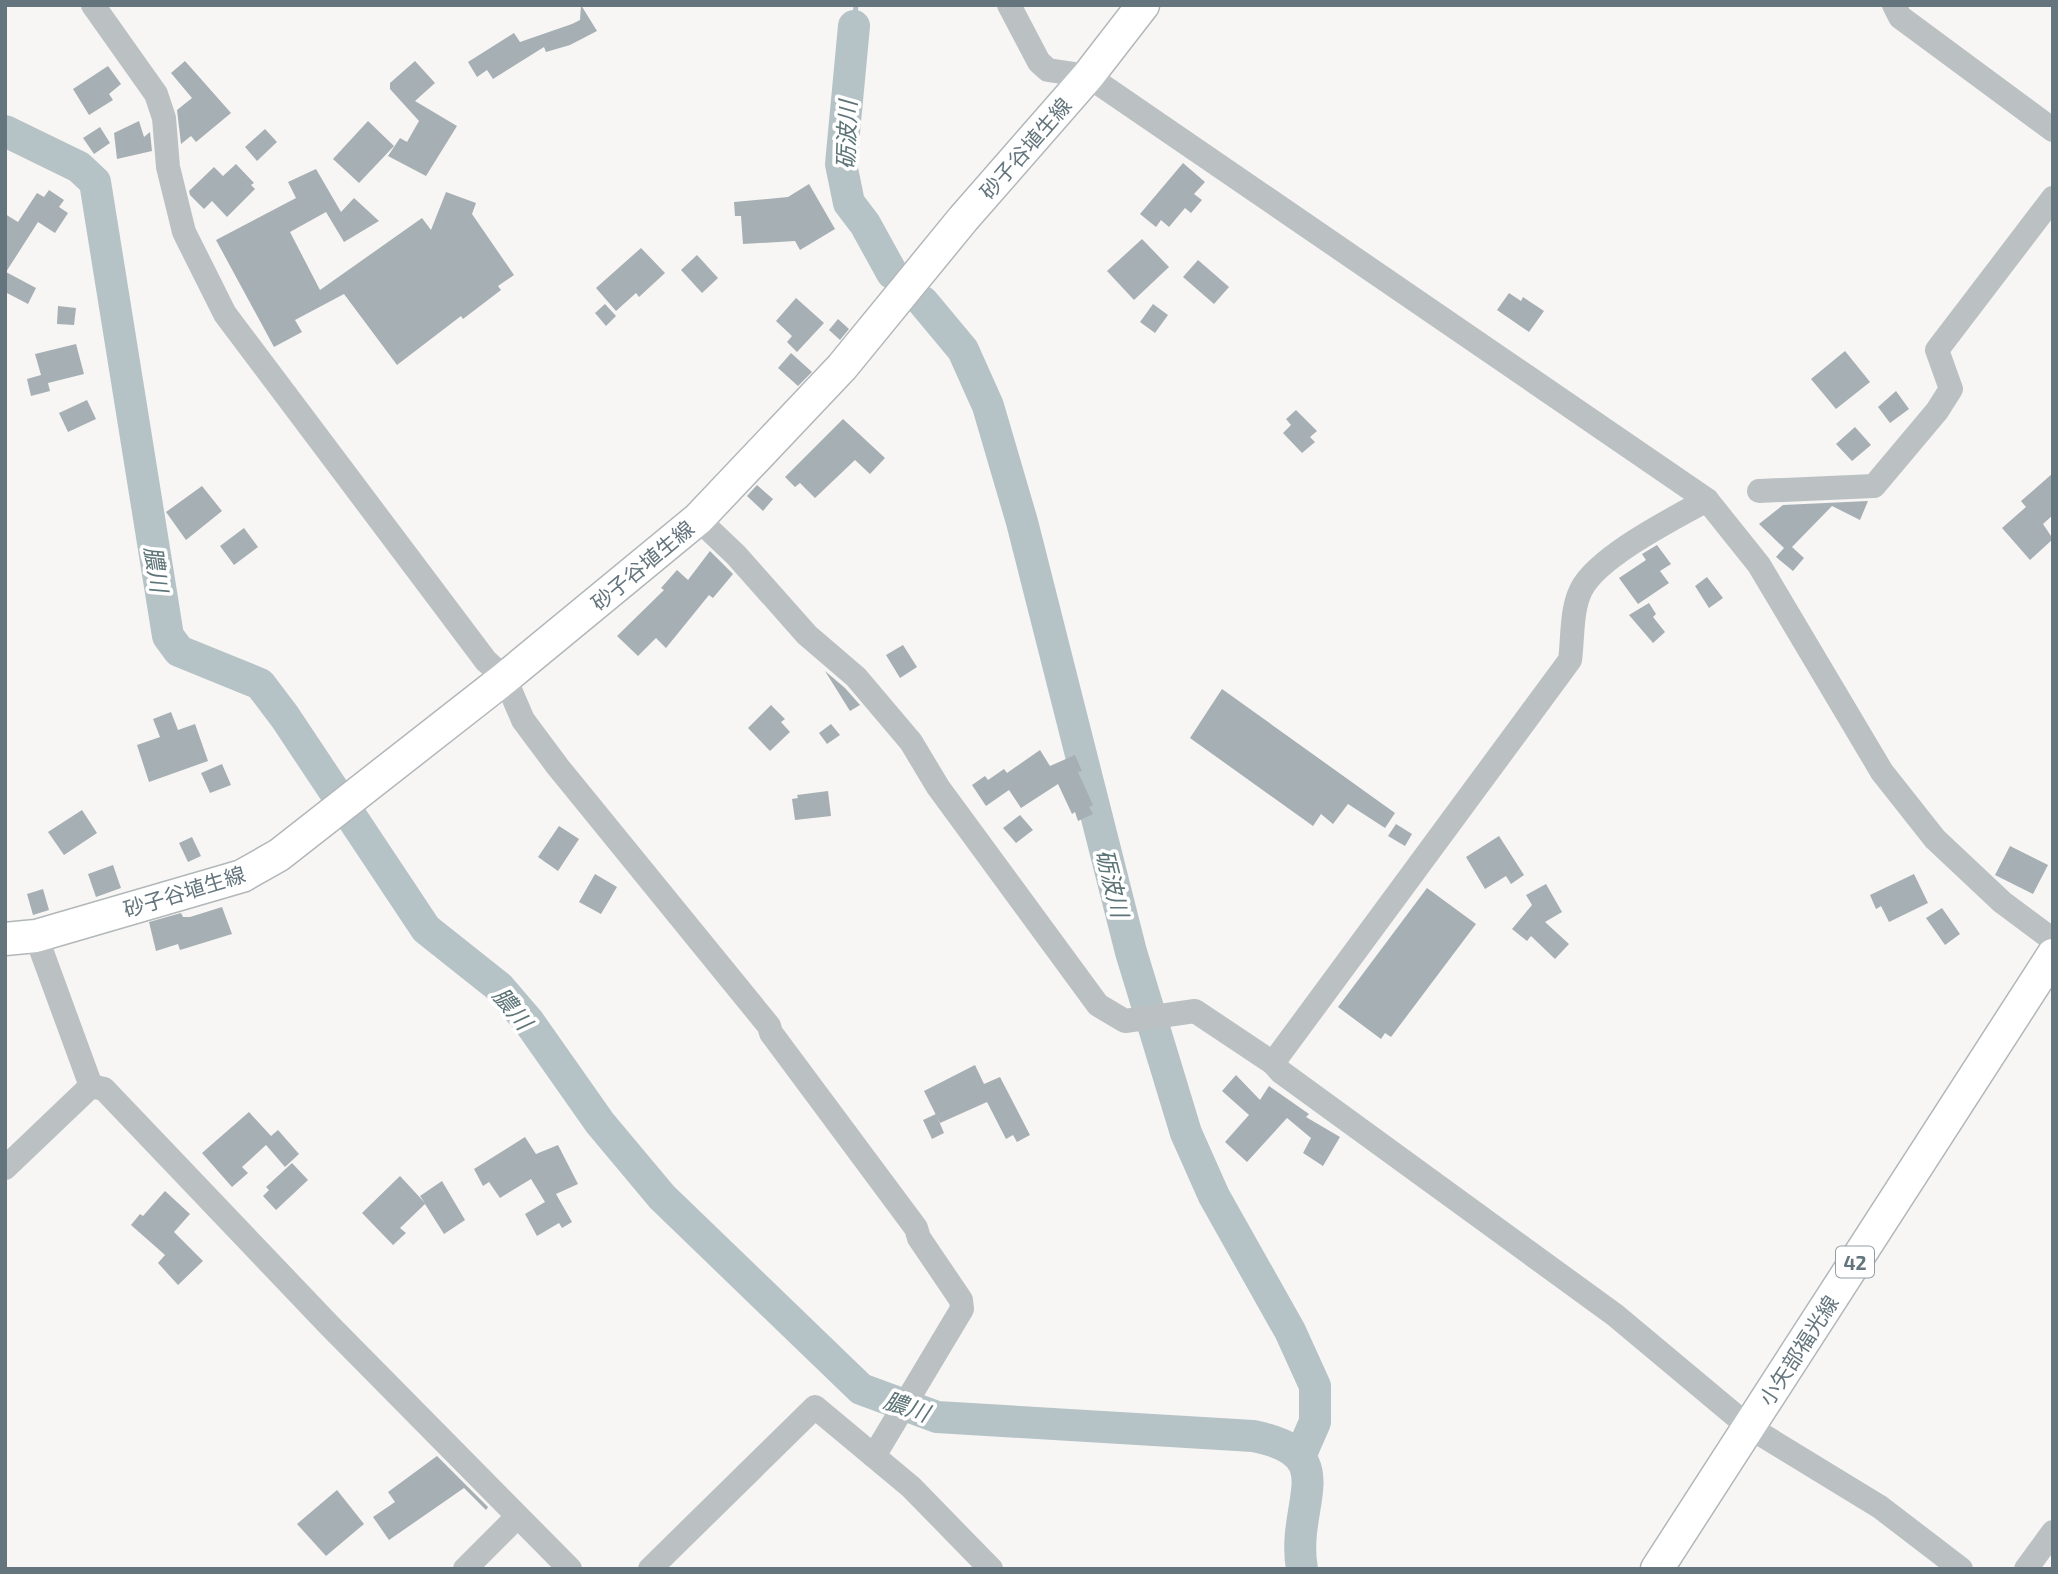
<svg xmlns="http://www.w3.org/2000/svg" width="2058" height="1574" font-family="'Exo 2','Noto Sans JP',sans-serif">
<style>
.lines{fill:none;stroke-linecap:round;stroke-linejoin:round}
.stream{stroke:#b6c3c6;stroke-width:5}
.river{stroke:#b6c3c6;stroke-width:32}
.building{fill:#a6afb3}
.major-casing{stroke:#b2b7ba;stroke-width:35}
.minor{stroke:#bbc1c3;stroke-width:24}
.major{stroke:#fff;stroke-width:32}
.labels{text-anchor:middle;dominant-baseline:central;stroke-width:7;stroke-linejoin:round;paint-order:stroke}
.shield{fill:#fff;stroke:#929ea4;stroke-width:2}
.shield-label{font-size:19px;font-weight:bold;fill:#64757d}
.street-label{font-size:21px;fill:#64757d;stroke:#fff}
.water-label{font-size:23px;font-style:italic;fill:#5e7578;stroke:#fff}
</style>
<rect width="100%" height="100%" fill="#f7f6f4"/>
<g class="lines">
<path class="stream" d="M854,26L856,5"/>
<g class="river">
<path d="M854,26L841,164L849,203L865,224L892,273"/>
<path d="M5,131L79,167L95,182L168,636L179,651L260,684L285,717L426,929L499,987L529,1022L600,1123L662,1197L861,1389L937,1417L1253,1436C1345,1454 1290,1503 1302,1569"/>
<path d="M923,302L963,350L988,406L1022,522L1131,952L1186,1133L1214,1196L1290,1331L1315,1386V1422L1301,1454"/>
</g>
</g>
<g class="building">
<path d="M581,5L597,31L570,45L546,52L544,47L493,79L487,70L477,77L468,62L514,33L520,42L572,24L580,20Z"/>
<path d="M185,61L231,113L196,142L191,136L181,144L177,110L192,98L171,73Z"/>
<path d="M415,61L435,83L415,101L457,126L426,176L388,156L400,138L407,142L419,121L390,89V83Z"/>
<path d="M108,66L121,84L109,94L113,100L89,115L73,89Z"/>
<path d="M139,121L144,137L150,132L152,151L117,159L114,133Z"/>
<path d="M368,121L394,146L359,183L333,159Z"/>
<path d="M100,127L110,143L94,154L83,138Z"/>
<path d="M265,129L277,142L257,161L245,147Z"/>
<path d="M1183,163L1205,182L1194,194L1202,200L1191,213L1185,208L1169,227L1161,220L1156,227L1140,214Z"/>
<path d="M236,164L254,183L251,185L255,189L227,217L212,201L204,209L190,195L189,191L214,167L223,176Z"/>
<path d="M316,169L341,212L354,198L379,221L344,242L326,212L290,232L320,290L422,218L431,230L446,192L476,203L472,214L514,275L498,286L501,290L463,319L461,316L397,365L344,294L295,320L302,332L274,347L216,240L296,198L288,182Z"/>
<path d="M809,184L835,229L800,250L795,241L743,244L741,216H735L734,202L788,197Z"/>
<path d="M49,190L64,200L59,207L68,213L55,233L38,222L6,272L36,288L28,304L5,292V214L18,222L37,193L44,197Z"/>
<path d="M1142,239L1169,267L1134,300L1107,271Z"/>
<path d="M641,248L665,273L639,297L636,293L616,311L596,288Z"/>
<path d="M697,255L718,278L702,293L681,270Z"/>
<path d="M1198,260L1229,287L1214,304L1183,277Z"/>
<path d="M1509,293L1521,301L1523,297L1544,311L1529,332L1497,310Z"/>
<path d="M796,298L824,323L797,352L787,342L792,336L776,321Z"/>
<path d="M605,304L616,316L606,326L595,313Z"/>
<path d="M1153,304L1168,315L1155,333L1140,322Z"/>
<path d="M58,306L76,308L74,325L57,324Z"/>
<path d="M838,319L849,329L840,340L829,330Z"/>
<path d="M76,344L84,374L48,383L50,391L31,396L27,379L41,375L35,354Z"/>
<path d="M1845,351L1870,382L1836,409L1811,379Z"/>
<path d="M791,353L812,372L798,386L778,368Z"/>
<path d="M1896,391L1909,409L1890,423L1878,407Z"/>
<path d="M87,400L96,419L68,432L59,413Z"/>
<path d="M1296,410L1317,431L1310,437L1315,442L1302,453L1283,433L1291,425L1286,419Z"/>
<path d="M843,419L885,458L870,474L855,460L815,498L800,483L795,487L785,477Z"/>
<path d="M1855,427L1871,445L1852,461L1836,444Z"/>
<path d="M2053,473V515L2043,524L2053,539L2030,560L2002,528L2026,507L2021,501Z"/>
<path d="M757,485L773,499L763,511L747,496Z"/>
<path d="M202,486L222,511L186,540L166,512Z"/>
<path d="M1868,501L1860,520L1832,506L1792,547L1804,558L1793,571L1776,557L1784,548L1759,524L1783,505Z"/>
<path d="M244,528L258,547L234,565L220,546Z"/>
<path d="M1657,545L1671,564L1660,571L1669,583L1638,604L1619,578L1646,560L1642,554Z"/>
<path d="M710,551L733,574L713,598L709,595L666,648L656,638L638,656L617,636L664,590L661,588L677,570L688,580Z"/>
<path d="M1707,577L1723,598L1709,608L1695,586Z"/>
<path d="M1649,603L1656,614L1653,617L1665,632L1653,643L1629,615Z"/>
<path d="M903,645L917,667L900,678L886,655Z"/>
<path d="M825,671L845,688L860,705L850,711Z"/>
<path d="M1222,689L1395,813L1385,828L1348,804L1333,824L1321,814L1313,826L1190,738Z"/>
<path d="M771,705L785,719L781,722L790,732L770,751L748,728Z"/>
<path d="M171,712L178,730L195,724L208,761L149,782L137,745L160,737L153,719Z"/>
<path d="M831,724L840,735L827,744L819,733Z"/>
<path d="M1040,750L1050,766L1075,755L1082,771L1078,772L1093,805L1089,807L1093,814L1078,821L1075,812L1072,814L1058,784L1021,808L1009,790L986,806L972,785L985,776L988,780L1004,769L1007,773Z"/>
<path d="M222,764L231,785L210,793L201,773Z"/>
<path d="M828,791L831,816L795,820L792,799L798,798L797,795Z"/>
<path d="M82,810L97,833L64,855L48,832Z"/>
<path d="M1020,815L1033,830L1016,843L1003,828Z"/>
<path d="M1396,824L1412,834L1405,846L1388,836Z"/>
<path d="M559,826L579,839L558,871L538,857Z"/>
<path d="M1499,836L1524,875L1511,884L1506,876L1485,889L1466,857Z"/>
<path d="M192,837L201,856L188,862L179,843Z"/>
<path d="M2010,846L2048,865L2033,894L1995,875Z"/>
<path d="M113,865L121,888L96,897L88,874Z"/>
<path d="M595,874L617,887L601,914L579,902Z"/>
<path d="M1914,874L1928,903L1889,922L1881,906L1876,909L1870,895Z"/>
<path d="M1546,884L1562,912L1545,922L1569,944L1555,959L1531,936L1527,941L1512,929L1532,905L1526,895Z"/>
<path d="M1427,888L1476,924L1391,1037L1385,1033L1381,1039L1338,1007Z"/>
<path d="M43,889L49,910L33,915L27,894Z"/>
<path d="M222,907L232,934L180,950L178,944L156,951L149,922L181,913L183,917H190Z"/>
<path d="M1942,908L1960,934L1945,945L1926,918Z"/>
<path d="M975,1065L984,1084L1000,1077L1030,1135L1017,1142L1013,1135L1006,1139L987,1102L940,1123L924,1091Z"/>
<path d="M1236,1075L1260,1100L1269,1086L1309,1114L1306,1117L1340,1137L1323,1166L1303,1153L1311,1138L1287,1118L1247,1162L1225,1142L1249,1115L1222,1091Z"/>
<path d="M249,1112L271,1136L278,1130L299,1154L285,1167L266,1145L242,1167L248,1173L232,1187L202,1153Z"/>
<path d="M936,1114L944,1133L932,1139L923,1120Z"/>
<path d="M525,1137L536,1154L558,1145L578,1184L556,1194L572,1222L562,1228L559,1223L537,1236L525,1214L545,1202L531,1179L500,1198L489,1182L483,1186L474,1169Z"/>
<path d="M292,1163L308,1180L276,1210L263,1196L269,1190L266,1187Z"/>
<path d="M400,1176L425,1203L420,1196L442,1181L465,1220L444,1234L425,1204L400,1228L406,1233L393,1245L362,1213Z"/>
<path d="M165,1191L190,1214L174,1232L203,1261L178,1285L158,1263L165,1255L131,1225L140,1214L143,1216Z"/>
<path d="M437,1456L488,1507L486,1510L464,1488L389,1540L373,1517L395,1502L388,1492Z"/>
<path d="M337,1490L364,1524L326,1556L297,1524Z"/>
</g>
<g class="lines">
<g class="major-casing">
<g id="major">
<path d="M5,939L36,936L242,876L279,855L505,678L698,519L842,367L963,219L1088,76L1143,5"/>
<path d="M1657,1569L2053,955"/>
</g>
</g>
<g class="minor">
<path d="M93,5L156,94L164,118L168,167L184,232L225,314L486,661L505,678L523,720L558,767L769,1026L771,1033L916,1228L919,1238L961,1300L962,1309L874,1456"/>
<path d="M1009,5L1039,62L1048,70L1088,76L1707,500L1759,565L1882,772L1935,839L2002,902L2053,940"/>
<path d="M1894,5L1900,17L2053,130"/>
<path d="M1759,491L1874,486L1937,411L1951,389L1937,350L2053,198"/>
<path d="M698,519L736,555L807,635L856,677L911,742L938,787L1098,1005L1125,1021L1195,1011L1273,1063L1281,1072L1615,1315L1749,1427L1880,1507L1961,1569"/>
<path d="M36,936L91,1086"/>
<path d="M1273,1063L1570,660C1573,638 1571,610 1581,590C1597,557 1674,518 1707,500"/>
<path d="M91,1086L104,1089L329,1325L570,1569"/>
<path d="M5,1168L91,1086"/>
<path d="M465,1569L517,1517"/>
<path d="M650,1569L815,1407L911,1487L991,1569"/>
<path d="M2026,1569L2053,1532"/>
</g>
<use href="#major" class="major"/>
</g>
<g class="labels">
<rect class="shield" x="1836" y="1246.5" width="38" height="31" rx="5"/>
<g class="shield-label">
<text x="1855" y="1262">42</text>
</g>
<g class="street-label">
<text transform="translate(1025 148) rotate(-49)">砂子谷埴生線</text>
<text transform="translate(642 565) rotate(-40)">砂子谷埴生線</text>
<text transform="translate(184 891) rotate(-17)">砂子谷埴生線</text>
<text transform="translate(1798 1350) rotate(-57)">小矢部福光線</text>
</g>
<g class="water-label">
<text transform="translate(846 135) rotate(-88)">砺波川</text>
<text transform="translate(157 569) rotate(81)">膿川</text>
<text transform="translate(1113 883) rotate(76)">砺波川</text>
<text transform="translate(513 1008) rotate(51)">膿川</text>
<text transform="translate(907 1406) rotate(19)">膿川</text>
</g>
</g>
<rect width="2058" height="1574" fill="none" stroke="#64757d" stroke-width="14"/>
</svg>
